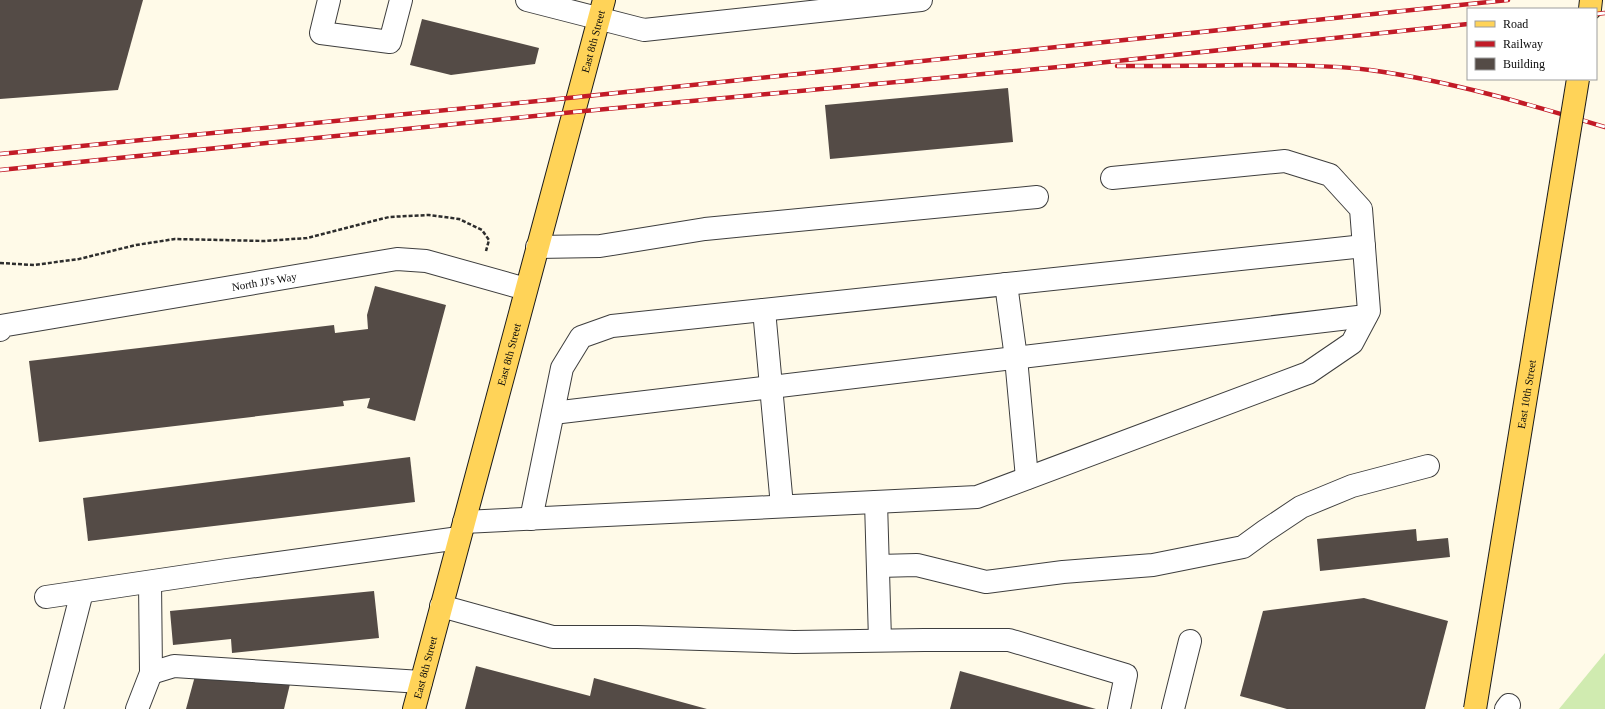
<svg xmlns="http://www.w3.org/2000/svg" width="1605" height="709" font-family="Georgia,serif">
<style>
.green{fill:#d0ebb0}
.building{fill:#544b46}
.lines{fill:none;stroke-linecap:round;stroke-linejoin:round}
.minor-casing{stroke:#3e3e3e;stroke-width:24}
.major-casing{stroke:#1c1c1c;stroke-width:24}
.path{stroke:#2d2d2d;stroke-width:2.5;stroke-dasharray:4 2;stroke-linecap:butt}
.minor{stroke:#fff;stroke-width:22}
.major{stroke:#ffd358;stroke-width:22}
.rail-casing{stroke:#c21b27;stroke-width:4.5}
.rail{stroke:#fff;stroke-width:3;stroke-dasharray:9;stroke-linecap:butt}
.major-bridge-casing{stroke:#1c1c1c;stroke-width:24;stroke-linecap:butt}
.major-bridge{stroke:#ffd358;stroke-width:22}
.labels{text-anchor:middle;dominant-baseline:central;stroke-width:4;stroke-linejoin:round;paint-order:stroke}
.street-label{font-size:11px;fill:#0b0b0b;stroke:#fff}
</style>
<rect width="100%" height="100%" fill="#fffae8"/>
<path class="green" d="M1605,653V709H1559Z"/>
<g class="building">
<path d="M0,0H143L118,90L0,99Z"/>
<path d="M422,19L539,48L535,64L451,75L410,65Z"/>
<path d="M1008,88L1013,142L830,159L825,105Z"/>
<path d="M375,286L446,305L415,421L367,408L370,398L343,401L344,406L39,442L29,361L334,325L335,333L368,329L367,315Z"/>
<path d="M410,457L415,502L88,541L83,498Z"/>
<path d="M1416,529L1417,541L1448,538L1450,557L1320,571L1317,539Z"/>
<path d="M374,591L379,638L232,653L231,639L173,645L170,611Z"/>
<path d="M1364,598L1448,621L1425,709H1287L1240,696L1263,611Z"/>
<path d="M476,666L590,696L594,678L707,709H465Z"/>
<path d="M960,671L1096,709H950Z"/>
<path d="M195,676L290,684L284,709H186Z"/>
</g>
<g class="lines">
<g class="minor-casing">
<g id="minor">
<path d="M329,0L321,33L390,42L401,0"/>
<path d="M527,0L644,30L921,0"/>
<path d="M537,247L600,246L705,229L1037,197"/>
<path d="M1006,284L1016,358L1027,478"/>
<path d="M764,310L782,506"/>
<path id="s1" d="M0,330L1,326L397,259L426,261L526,289"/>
<path d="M553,413L1366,316"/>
<path d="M876,502L880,640"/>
<path d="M531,519L562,368L581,337L612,326L1364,246"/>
<path d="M464,522L977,497L1308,373L1352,343L1369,311L1361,209L1330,175L1285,161L1112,178"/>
<path d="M878,566L917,565L986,582L1063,572L1153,565L1243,547L1265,531L1301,507L1352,486L1428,466"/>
<path d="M46,597L227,570L459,538"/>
<path d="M441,606L553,637H637L794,642L924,640H1009L1126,675L1119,709"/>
<path d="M151,673L174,666L421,682"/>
<path d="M52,709L82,592"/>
<path d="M137,709L151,673L150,582"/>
<path d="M1173,709L1190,641"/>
<path d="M1506,709L1509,705"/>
</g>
</g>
<g class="major-casing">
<g id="major">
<path d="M1590,9L1591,0"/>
<path id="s2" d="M414,709L604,0"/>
</g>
</g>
<path class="path" d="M0,263L34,265L79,259L136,245L175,239L265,241L307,238L389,217L429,215L459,219L482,230L489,240L486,251"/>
<use href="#minor" class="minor"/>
<use href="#major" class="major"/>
<g class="rail-casing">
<g id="rail">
<path d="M1596,14L1605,13"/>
<path d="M1117,66C1159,66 1201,66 1244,65C1286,65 1328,65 1370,70C1450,81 1528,104 1605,127"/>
<path d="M0,154L578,97L1508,0"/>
<path d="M0,170L574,112L1069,66L1468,24"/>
</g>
</g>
<use href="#rail" class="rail"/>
<g class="major-bridge-casing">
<g id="major-bridge">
<path id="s3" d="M1475,709L1578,79"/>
</g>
</g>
<use href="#major-bridge" class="major-bridge"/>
</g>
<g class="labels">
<g class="street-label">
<text stroke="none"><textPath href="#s2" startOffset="691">East 8th Street</textPath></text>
<text stroke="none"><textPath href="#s1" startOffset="271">North JJ's Way</textPath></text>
<text stroke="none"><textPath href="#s2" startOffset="367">East 8th Street</textPath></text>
<text stroke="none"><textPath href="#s3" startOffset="319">East 10th Street</textPath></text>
<text stroke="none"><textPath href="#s2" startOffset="43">East 8th Street</textPath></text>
</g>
</g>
<rect x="1467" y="8" width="130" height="72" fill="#ffffff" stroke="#9d9d9d"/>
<rect x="1475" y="21" width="20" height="6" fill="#ffd358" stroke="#9d9d9d"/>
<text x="1503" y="28" font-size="12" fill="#0b0b0b">Road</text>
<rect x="1475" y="41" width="20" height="6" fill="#c21b27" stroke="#9d9d9d"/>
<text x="1503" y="48" font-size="12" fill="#0b0b0b">Railway</text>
<rect x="1475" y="58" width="20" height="12" fill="#544b46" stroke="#9d9d9d"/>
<text x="1503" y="68" font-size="12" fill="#0b0b0b">Building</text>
</svg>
